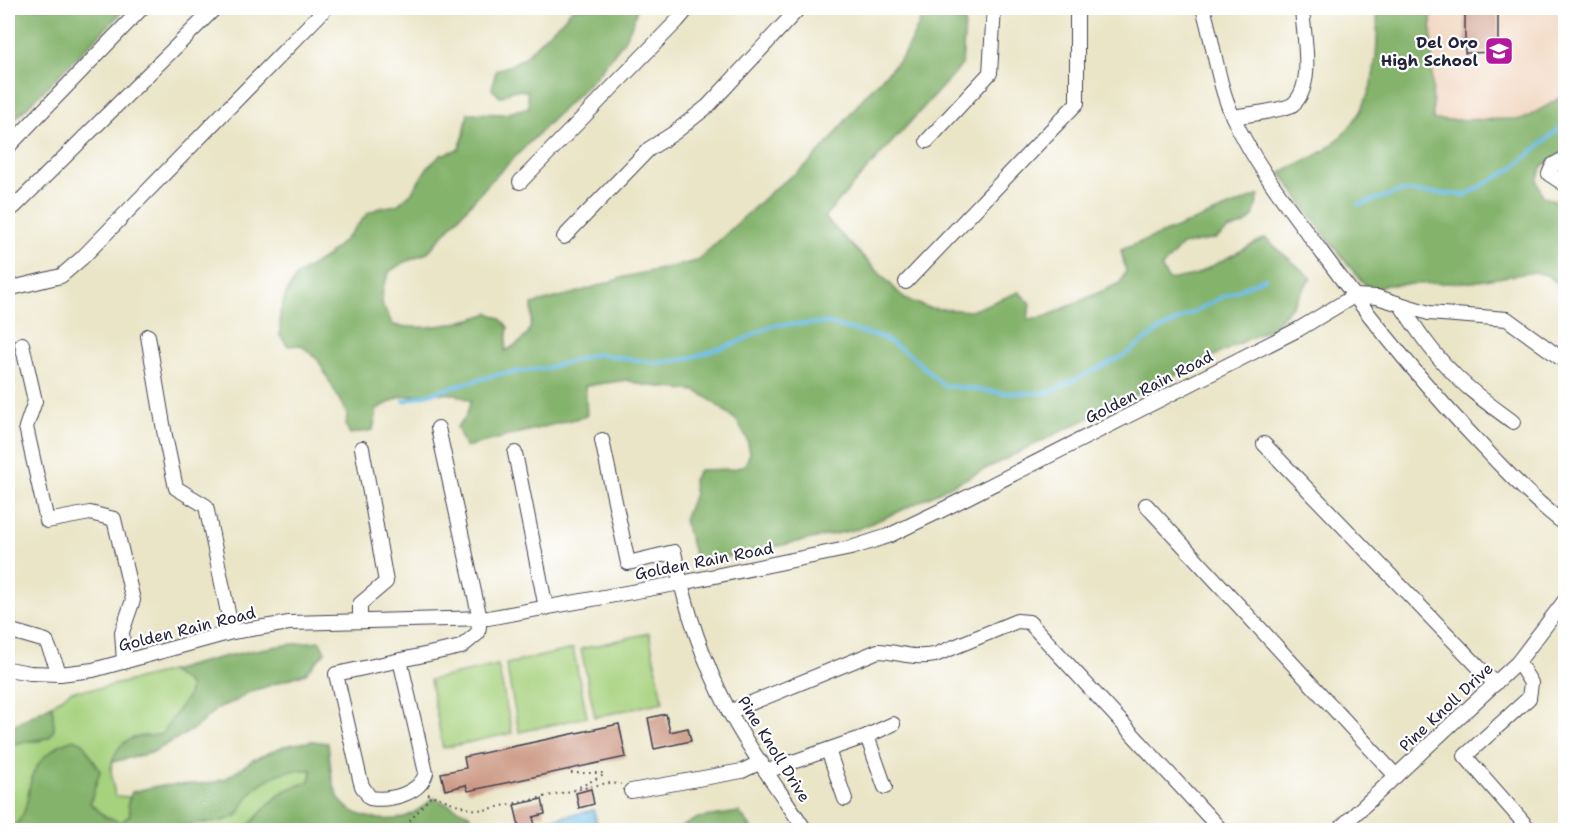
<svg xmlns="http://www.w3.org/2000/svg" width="1573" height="838" font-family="'Shantell Sans',sans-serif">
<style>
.built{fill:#f1d5bd}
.green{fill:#a6d17d;stroke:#647a5c;stroke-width:1.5}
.forest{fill:#84b36c;stroke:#536a54;stroke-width:1.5}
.water{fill:#6bbce6;stroke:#466f90;stroke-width:1.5}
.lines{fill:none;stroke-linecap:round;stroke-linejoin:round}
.stream{stroke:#6bbce6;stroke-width:4}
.building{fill:#cc9984}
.minor-casing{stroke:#403f50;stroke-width:16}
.path{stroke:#403f50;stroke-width:2;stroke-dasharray:1.5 4.5;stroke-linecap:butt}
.minor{stroke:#fff;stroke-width:14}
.labels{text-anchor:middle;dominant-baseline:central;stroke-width:4.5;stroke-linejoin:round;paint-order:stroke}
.poi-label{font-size:16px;font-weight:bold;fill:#22223b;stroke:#fff;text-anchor:end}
.street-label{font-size:16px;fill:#22223b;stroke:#fff}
</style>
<rect width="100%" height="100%" fill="#fff"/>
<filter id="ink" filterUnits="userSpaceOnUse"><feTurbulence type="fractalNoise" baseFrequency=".0167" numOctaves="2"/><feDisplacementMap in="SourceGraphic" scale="12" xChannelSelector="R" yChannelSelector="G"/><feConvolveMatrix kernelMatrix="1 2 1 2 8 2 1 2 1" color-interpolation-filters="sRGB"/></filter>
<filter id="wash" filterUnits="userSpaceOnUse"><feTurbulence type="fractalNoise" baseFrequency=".008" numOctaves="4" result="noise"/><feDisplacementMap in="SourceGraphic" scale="24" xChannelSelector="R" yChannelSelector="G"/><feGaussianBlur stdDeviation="1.35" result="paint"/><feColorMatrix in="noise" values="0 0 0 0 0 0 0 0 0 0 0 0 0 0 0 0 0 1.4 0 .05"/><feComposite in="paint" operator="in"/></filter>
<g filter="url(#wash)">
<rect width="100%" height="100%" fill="#eae5c7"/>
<path class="built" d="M1431,8H1565V95L1524,119L1433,121Z"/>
<g class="green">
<path d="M649,633L663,702L595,717L581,649Z"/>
<path d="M573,649L587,717L519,732L506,664Z"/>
<path d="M498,665L512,733L443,748L430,680Z"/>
<path d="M170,671L184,680L190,687L188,696L161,735L133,737C107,761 109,762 115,796L130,797L128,803L130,815L121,822L105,817L90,803L100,771L83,743L31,779C29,798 27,821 8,830V746L23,741H40L54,729L52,705L71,691L101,688Z"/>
<path d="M299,769L312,770L310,781L284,791L268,805L245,830H166L180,824L223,821L237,816L256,785L279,773Z"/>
</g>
<g class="forest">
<path d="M8,8H126L8,126Z"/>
<path d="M573,8H637L633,23L623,42L596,76L490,182L427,253L403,263L390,271L383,287L382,304L393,325C425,331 459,324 489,313L500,318L508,327L505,351C529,339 533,331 532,304L579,292L625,277L697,261L774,189L808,164L830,141L862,99L902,57L916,31L925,8H966L962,65L824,217L905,299L929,308L971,311L1019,292L1030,303L1028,320L1047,316L1120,283L1126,271L1121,250L1259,195L1253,217L1245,224L1228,230L1216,239L1182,245L1161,268L1169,280L1195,275L1265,238L1311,278L1292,306L1273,327L898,512L858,529L697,563L684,520L694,494L693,480L699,470L734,469L745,465L750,453L747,439L737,421L708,398L696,391L643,385L627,380L585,386L587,416L465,447L457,427L466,416L471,401L456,394L434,393L400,397L377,409L373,430L350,434L346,426L347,414L318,360L301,345L288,346L280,336V313L286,294L297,275L326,257L346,238L368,213L379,208L397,205L412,192L427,168L441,155L459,149L464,135L468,113L505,114L529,107L527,91L514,90L500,97L492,89L496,70L511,65L524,58L544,37L561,22Z"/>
<path d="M1377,8H1431L1433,120L1524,119L1565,95V151L1542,166L1537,181L1543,196L1565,205V289L1547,275L1535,272L1472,282L1386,285L1371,291C1337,254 1309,214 1281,173C1296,165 1313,159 1326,149C1375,114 1379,62 1377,8Z"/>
<path d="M320,641L325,652L306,673L247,693L236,701L222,706L213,712L194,729L151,753L112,762C121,735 136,737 161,735L188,696L190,686L184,680L170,671C218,657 270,645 320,641Z"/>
<path d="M52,705L54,729L50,737C36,742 21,740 8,746V728Z"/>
<path d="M74,739L83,743L100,771L90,803L105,817L121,822L130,815L128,803L132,792L157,786L212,783L225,779L253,760L284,746L312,741L328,743C330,759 330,779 337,794C347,818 385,824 407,816C417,812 426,804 434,798L469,814L476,830H245L268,805L284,791L310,781L312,770C286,768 262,777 247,798C243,804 240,814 234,817C215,826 190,820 166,830H8C28,819 26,800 31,780C35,761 56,744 74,739Z"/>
<path d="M739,812L753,830H676L698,818Z"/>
</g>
<path class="water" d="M594,810L598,830H549L547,820Z"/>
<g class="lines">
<g class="stream">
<path d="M1358,205L1402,191L1466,195L1512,169L1566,123"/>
<path d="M404,401L495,375L547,368L597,354L657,363L687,359L734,344L774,325L826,323L881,337L909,354L943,385L1003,393H1048L1125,355L1158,331L1216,300L1265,278"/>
</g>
</g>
<g id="blocks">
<g class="building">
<path d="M1465,8H1498V52L1465,53Z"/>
<path d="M666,714L670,732L688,728L691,741L654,749L648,718Z"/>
<path d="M619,724L626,757L468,791L466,785L445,790L441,773L466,768L464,757Z"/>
<path d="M591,789L594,804L579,808L576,793Z"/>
<path d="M542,799L545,814L533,817L536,830H520L514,805Z"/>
</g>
</g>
</g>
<g filter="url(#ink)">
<use href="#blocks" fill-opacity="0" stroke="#403f50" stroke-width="1.5"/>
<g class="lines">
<g class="minor-casing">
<g id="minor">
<path d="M1203,8C1214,44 1217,82 1233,117C1256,167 1291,210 1323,254C1373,322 1427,389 1486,450C1511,477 1537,503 1566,525"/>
<path d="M1233,117C1244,115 1284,110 1292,105C1316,87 1303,34 1302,8"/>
<path d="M927,141L990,73L994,8"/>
<path d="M8,147L142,8"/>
<path d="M1566,158L1553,165L1549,174L1566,185"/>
<path d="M520,182L677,21L688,8"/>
<path d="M8,204L14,207L215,8"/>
<path d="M564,237L649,149L674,133L708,106L799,8"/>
<path d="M906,282L1077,103V8"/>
<path d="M8,289L61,276L82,258L326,8"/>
<path d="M1400,304C1415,327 1431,351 1451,371C1469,391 1492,406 1513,422"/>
<path d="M148,336L165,436L176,488L206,506L232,632"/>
<path d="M22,344L35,401L26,427L47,521L90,513L114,519L133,600L122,632L124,662"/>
<path d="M602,440L628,563L674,552C685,607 703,661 729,711C751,753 780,791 805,830"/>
<path d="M1264,444L1495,684"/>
<path d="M515,453L546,608"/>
<path d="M1146,505L1396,776"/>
<path d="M360,621V604L386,582L362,448"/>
<path d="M8,630L46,641L60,674"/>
<path d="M400,660L426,773C420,794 390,801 370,798L362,786L360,779L336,674L461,647L478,633L480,619L438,428"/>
<path d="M1518,662L1531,683L1529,698L1465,756L1530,830"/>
<path d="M8,669L30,673L60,674L93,670L232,632L289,623L488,618L681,583L851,548L888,536L944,509L1299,329L1354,296L1377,297L1429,313L1507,319L1566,362"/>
<path d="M729,712L878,651C901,652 911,659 935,655L1017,621L1029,622L1221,830"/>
<path d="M867,736L893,724"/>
<path d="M828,750L845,799"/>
<path d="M767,771L867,736L885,787"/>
<path d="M631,791L742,771L761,762"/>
<path d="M1338,830L1518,662L1566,599"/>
</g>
</g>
<g class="path">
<path d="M569,769V773H603L604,775L575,789"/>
<path d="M428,794L470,809L484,810L607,783L621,784"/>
<path d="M402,830L431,796"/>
</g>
<use href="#minor" class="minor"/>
</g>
</g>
<defs>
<g id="school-square" transform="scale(1.5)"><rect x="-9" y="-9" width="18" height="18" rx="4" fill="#b5179e" stroke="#fff"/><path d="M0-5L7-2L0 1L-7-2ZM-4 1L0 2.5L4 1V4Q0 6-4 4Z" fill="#fff"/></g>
</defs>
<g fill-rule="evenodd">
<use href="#school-square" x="1499" y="51"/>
</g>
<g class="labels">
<g class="poi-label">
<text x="1478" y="42">Del Oro<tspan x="1478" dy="18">High School</tspan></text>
</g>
<g class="street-label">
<text transform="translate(1149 387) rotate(-27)">Golden Rain Road</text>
<text transform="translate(704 561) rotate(-11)">Golden Rain Road</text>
<text transform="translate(187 629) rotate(-14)">Golden Rain Road</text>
<text transform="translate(1446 707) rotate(-43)">Pine Knoll Drive</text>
<text transform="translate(774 749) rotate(58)">Pine Knoll Drive</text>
</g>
</g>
<rect width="1573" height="838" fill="none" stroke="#fff" stroke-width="30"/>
</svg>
